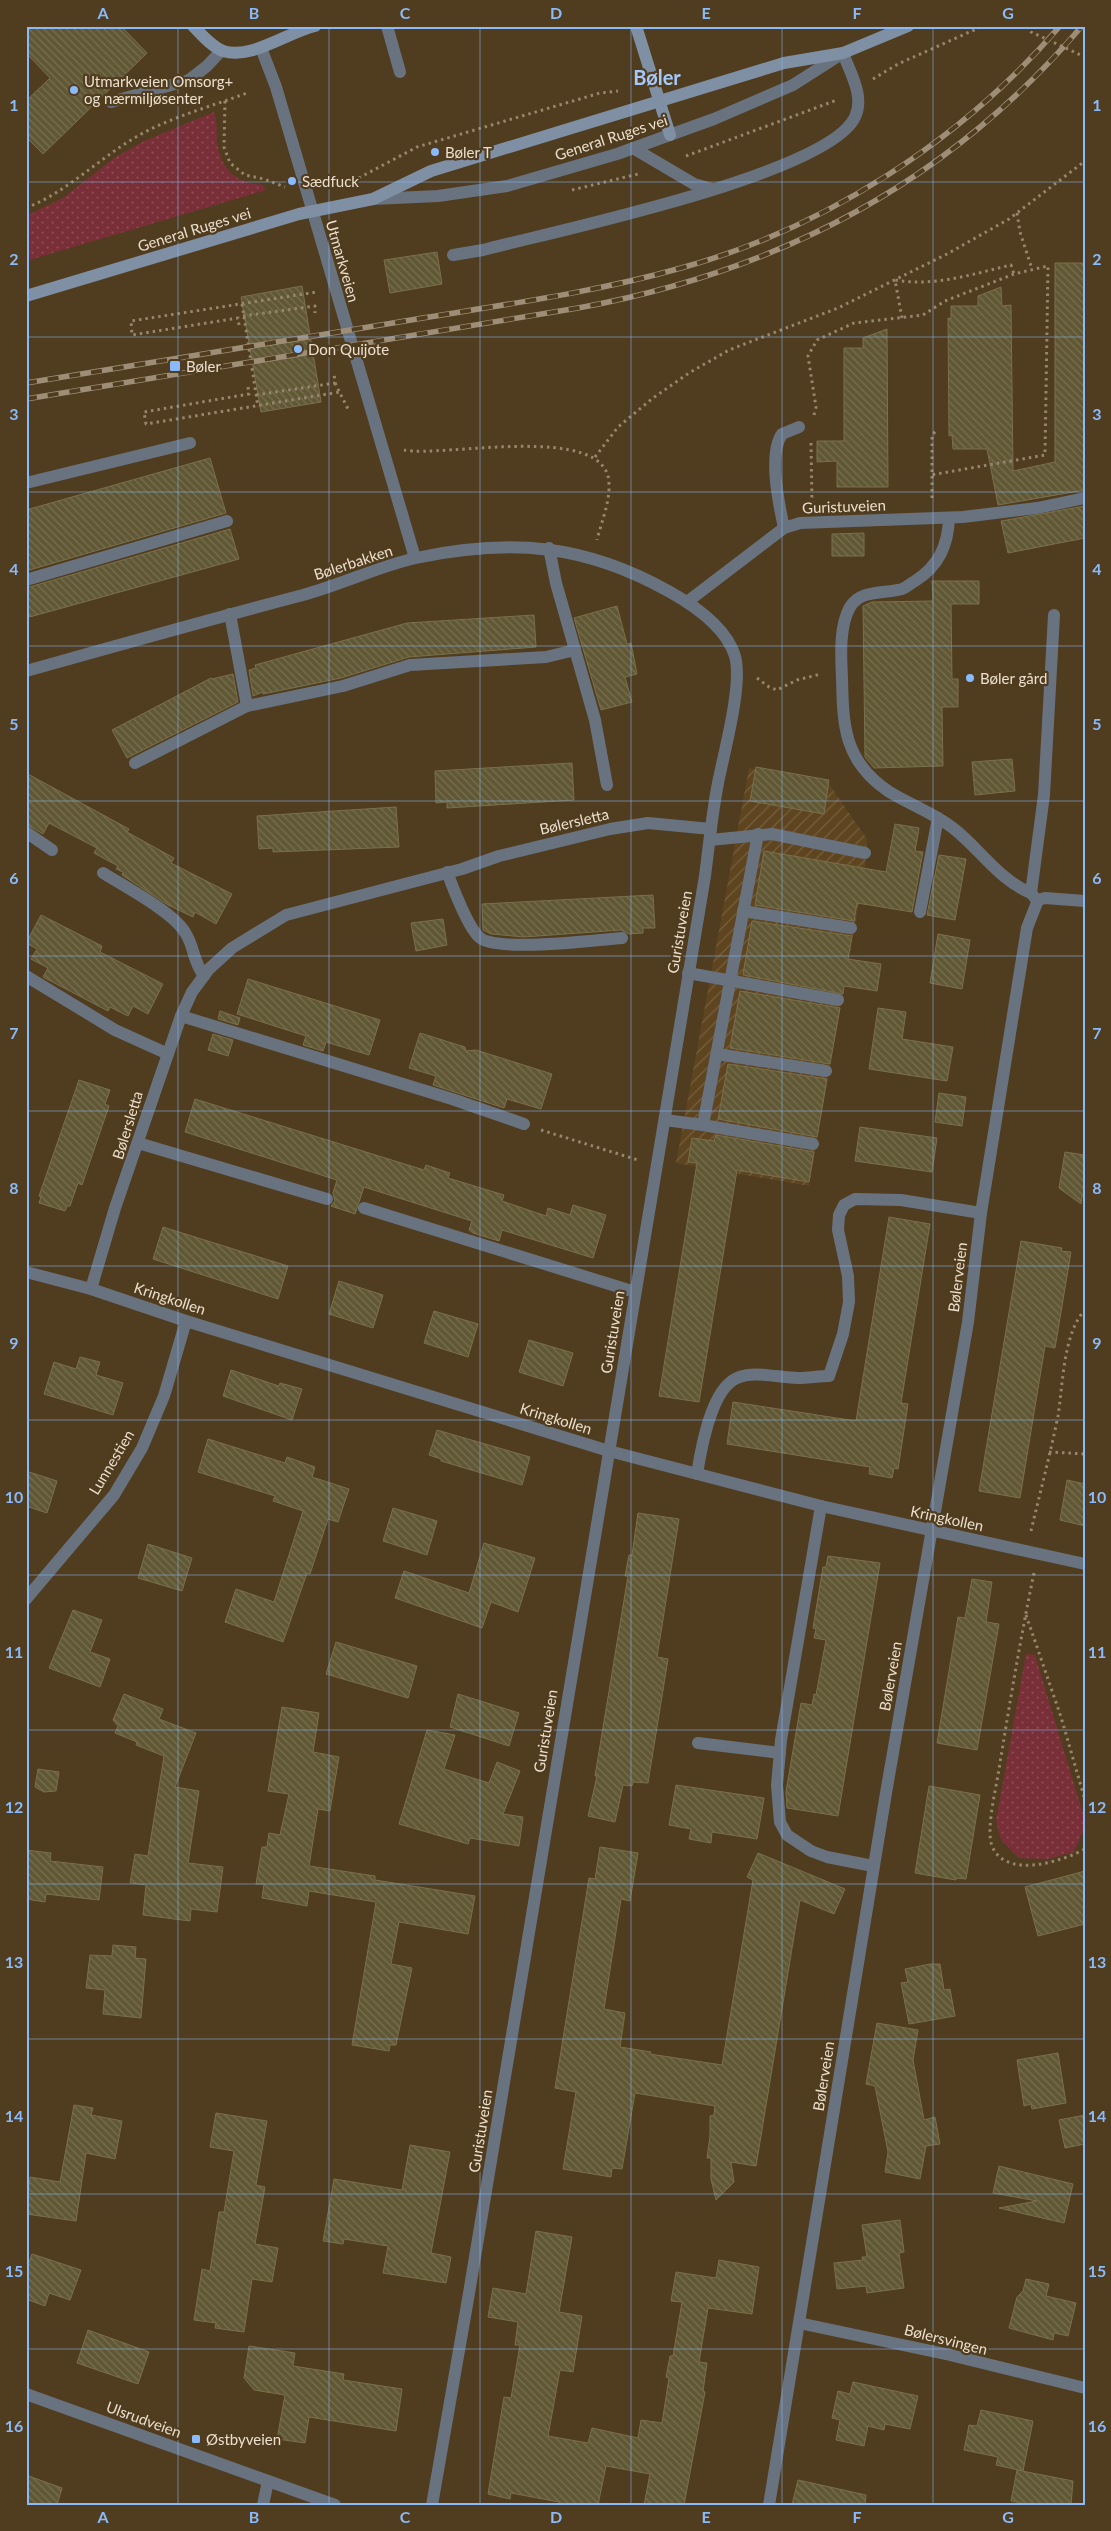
<svg xmlns="http://www.w3.org/2000/svg" width="1111" height="2531" font-family="Lato,sans-serif">
<style>
.industrial{fill:url(#industrial-furrows)}
.grass{fill:url(#grass-dots)}
.building{fill:url(#building-back-hatch);stroke:#7a704c}
.lines{fill:none;stroke-linecap:round;stroke-linejoin:round}
.path{stroke:#97866e;stroke-width:3;stroke-dasharray:2.5 4;stroke-linecap:butt}
.lane{stroke:#697380;stroke-width:12}
.street{stroke:#697380;stroke-width:12}
.secondary{stroke:#7f8fa4;stroke-width:12}
.rail-casing{stroke:#9f8e77;stroke-width:5.5}
.rail{stroke:#503c1e;stroke-width:4;stroke-dasharray:11;stroke-linecap:butt}
.grid{fill:none;stroke:#88bafc;stroke-width:1;stroke-opacity:0.55}
.poi-dot{fill:#88bafc;stroke:#503c1e;stroke-width:2}
.labels{text-anchor:middle;dominant-baseline:central;stroke-width:4.5;stroke-linejoin:round;paint-order:stroke}
.poi-label{font-size:15px;fill:#ecdfce;stroke:#503c1e;text-anchor:start}
.street-label{font-size:15px;fill:#ecdfce;stroke:#503c1e}
.district-label{font-size:20px;font-weight:bold;fill:#a4c9fa;stroke:#503c1e}
.neatline{fill:none;stroke:#88bafc;stroke-width:2}
.grid-label{font-size:16px;text-anchor:middle;font-weight:bold;fill:#88bafc}
</style>
<defs>
<pattern id="industrial-furrows" width="10" height="10" patternUnits="userSpaceOnUse" patternTransform="scale(1.25)"><rect width="10" height="10" fill="#5e4520"/><path d="M-1 1l2-2M0 10L10 0M9 11l2-2" fill="none" stroke="#755f3f"/></pattern>
<pattern id="grass-dots" width="8" height="8" patternUnits="userSpaceOnUse" patternTransform="scale(1.25)"><rect width="8" height="8" fill="#792f38"/><path d="M2 2h.1M6 6h.1" fill="none" stroke="#8c4d54" stroke-width="1.8" stroke-linecap="round"/></pattern>
<pattern id="building-back-hatch" width="6" height="6" patternUnits="userSpaceOnUse" patternTransform="scale(1.25)"><rect width="6" height="6" fill="#605734"/><path d="M-1 5l2 2M0 0l6 6M5-1l2 2" fill="none" stroke="#776f50"/></pattern>
</defs>
<rect width="100%" height="100%" fill="#503c1e"/>
<path class="industrial" d="M749,768L827,781L867,839L865,868L809,1186L676,1163Z"/>
<g class="grass">
<path d="M214,112C218,120 216,131 217,140C220,169 235,183 263,185L266,190L26,261V216L63,198L114,158L144,141Z"/>
<path d="M1026,1654L1035,1655L1085,1820V1826L1074,1852L1048,1859L1019,1858L1001,1840L996,1821Z"/>
</g>
<g class="building">
<path d="M26,26H121L147,53L43,154L26,137V101L50,78L26,53Z"/>
<path d="M437,252L442,284L390,293L384,260Z"/>
<path d="M1055,263H1085V490L998,505L987,449H953L952,435L949,436L948,318L951,319V306H978V296L1001,287L1002,306L1011,305L1013,471L1055,462Z"/>
<path d="M302,286L321,402L261,412L241,297Z"/>
<path d="M887,329L888,487H837V461L817,462V441H844V348H863V338Z"/>
<path d="M210,458L226,513L26,571V510Z"/>
<path d="M1085,506V538L1008,553L1001,521Z"/>
<path d="M230,529L239,559L26,618V588Z"/>
<path d="M864,533V556H832V534Z"/>
<path d="M932,581H979V604H951L952,679H958V707H942L943,766L874,768L865,757L863,606L872,602L933,601Z"/>
<path d="M617,606L627,644L631,643L637,674L625,677L632,702L601,710L574,618Z"/>
<path d="M534,615L536,647L409,657L341,678L263,694V692L253,696L249,670L256,668L255,665L407,623Z"/>
<path d="M233,674L238,702L127,758L112,730L211,678L212,679Z"/>
<path d="M1012,759L1015,791L975,795L972,762Z"/>
<path d="M572,763L574,800L447,808V802L436,803L435,771Z"/>
<path d="M756,767L829,780L824,814L750,801Z"/>
<path d="M26,773L129,829L127,832L174,858L171,863L232,894L216,924L195,912L193,917L168,905L122,875L123,872L116,869L118,866L94,853L97,848L49,823L43,834L26,824Z"/>
<path d="M396,807L399,847L273,852V848L259,849L257,816Z"/>
<path d="M895,824L919,828L915,851L923,852L912,912L857,903L854,921L755,905L764,851L886,872Z"/>
<path d="M939,855L966,859L955,920L927,915Z"/>
<path d="M653,895L655,928H643V933L629,934L621,930L524,937L491,934L483,930L482,904Z"/>
<path d="M41,915L102,946L100,952L163,984L148,1014L133,1006L128,1016L110,1007L108,1011L43,977L48,968L31,959L37,949L26,943Z"/>
<path d="M443,919L447,945L416,951L411,923Z"/>
<path d="M752,921L852,936L848,959L881,964L877,991L844,986L843,994L743,975Z"/>
<path d="M938,934L970,940L962,989L930,983Z"/>
<path d="M248,979L380,1020L369,1055L326,1042L323,1051L303,1045L306,1036L237,1014Z"/>
<path d="M740,991L840,1008L830,1064L730,1048Z"/>
<path d="M878,1008L906,1012L902,1039L953,1047L947,1081L869,1069Z"/>
<path d="M220,1011L240,1018L238,1025L218,1019Z"/>
<path d="M420,1033L465,1047L466,1051L476,1050L552,1074L541,1109L507,1099L504,1108L433,1085L436,1076L409,1068Z"/>
<path d="M213,1034L233,1040L228,1056L208,1050Z"/>
<path d="M728,1064L827,1079L817,1137L718,1119Z"/>
<path d="M79,1080L110,1090L105,1104L109,1106L82,1185L78,1183L70,1206H67L65,1211L39,1203L41,1197L39,1196Z"/>
<path d="M939,1093L966,1097L962,1126L935,1122Z"/>
<path d="M195,1099L424,1170L426,1165L450,1173L448,1178L504,1195L502,1201L546,1216L548,1208L570,1215L573,1205L606,1215L593,1258L502,1230L499,1241L473,1233L469,1230L472,1221L364,1187L355,1214L331,1206L335,1201L333,1193L337,1180L185,1132Z"/>
<path d="M860,1127L937,1138L932,1172L855,1161Z"/>
<path d="M716,1135L814,1152L809,1182L737,1170L699,1402L659,1396L697,1163L688,1162L692,1138L714,1141Z"/>
<path d="M1065,1152L1085,1155V1196H1082L1081,1204L1059,1188Z"/>
<path d="M889,1217L930,1224L901,1403L908,1404L898,1469L894,1468L892,1478L869,1474L870,1467L727,1444L733,1402L856,1421Z"/>
<path d="M163,1227L288,1266L278,1299L153,1259Z"/>
<path d="M1021,1241L1062,1248L1061,1251L1071,1252L1055,1348L1045,1346L1020,1498L979,1491Z"/>
<path d="M339,1281L383,1295L373,1328L329,1314Z"/>
<path d="M434,1311L478,1324L468,1357L424,1343Z"/>
<path d="M529,1340L573,1353L563,1386L519,1372Z"/>
<path d="M80,1357L100,1362L96,1375L123,1383L113,1415L44,1394L54,1362L76,1369Z"/>
<path d="M231,1370L279,1386L280,1383L302,1389L292,1420L223,1396Z"/>
<path d="M437,1430L530,1457L522,1485L441,1461V1459L429,1455Z"/>
<path d="M208,1439L285,1463L287,1457L315,1467L312,1477L349,1489L338,1522L328,1519L310,1574L307,1573L283,1642L225,1622L236,1589L274,1602L303,1511L273,1501L275,1496L198,1472Z"/>
<path d="M26,1471L57,1481L47,1513L26,1506Z"/>
<path d="M1067,1480L1085,1484V1526L1060,1520Z"/>
<path d="M393,1508L437,1521L427,1555L383,1541Z"/>
<path d="M638,1513L679,1519L657,1657L668,1659L648,1783L633,1782L632,1786L623,1785L615,1822L588,1816L597,1776H595L628,1576H625L629,1555H632Z"/>
<path d="M484,1543L535,1558L518,1612L491,1602L482,1628L395,1598L404,1571L469,1593Z"/>
<path d="M148,1544L192,1558L182,1591L138,1578Z"/>
<path d="M828,1556L880,1563L838,1816L787,1808L786,1792L801,1703L812,1705L814,1694L816,1695L826,1640L814,1638L816,1629L813,1628L823,1567H826Z"/>
<path d="M972,1579L992,1582L986,1622L999,1624L977,1750L937,1743L958,1617L965,1618Z"/>
<path d="M73,1610L102,1620L90,1652L110,1659L100,1687L49,1668Z"/>
<path d="M336,1642L417,1666L408,1698L326,1674Z"/>
<path d="M124,1694L163,1709L159,1719L196,1733L175,1787L199,1791L188,1863L223,1867L217,1912L191,1909L190,1921L143,1915L146,1885L130,1883L135,1854L148,1856L164,1756L136,1745L137,1742L115,1733L118,1726L113,1720Z"/>
<path d="M458,1694L519,1713L509,1746L450,1727Z"/>
<path d="M282,1707L319,1713L313,1752L339,1757L330,1811L318,1809L309,1866L375,1876V1880L475,1896L468,1934L399,1922L391,1964L412,1968L396,2045H390L389,2051L352,2045L376,1902L309,1891L307,1906L262,1898L264,1884H256L262,1847H267L269,1833L280,1835L289,1794L268,1791Z"/>
<path d="M427,1730L455,1735L444,1769L489,1783L497,1762L520,1771L503,1814L523,1817L519,1846L470,1838L468,1844L399,1824Z"/>
<path d="M38,1769L59,1772L56,1791L44,1792L35,1787Z"/>
<path d="M676,1785L764,1798L757,1839L712,1832L711,1843L689,1839L691,1829L669,1825Z"/>
<path d="M929,1786L980,1795L966,1879L956,1878V1880L915,1873Z"/>
<path d="M600,1847L638,1853L630,1901L621,1899L604,2009L625,2013L620,2047L651,2052L650,2054L722,2065L753,1880L747,1877L758,1853L845,1889L834,1914L800,1900L756,2166L731,2162L734,2182L716,2200L711,2179V2158H707L710,2136V2116L714,2115L715,2106L635,2093L622,2169L612,2168L611,2177L563,2169L576,2092L555,2088L589,1878L595,1879Z"/>
<path d="M26,1850L51,1853L50,1861L103,1867L99,1900L46,1894L45,1902L26,1899Z"/>
<path d="M1085,1871V1924L1038,1936L1025,1887Z"/>
<path d="M113,1945L136,1947L135,1958L146,1959L141,2018L103,2014L105,1990L86,1988L90,1955L112,1956Z"/>
<path d="M930,1964H940L944,1990L950,1989L955,2016L909,2024L901,1983L908,1982L905,1969Z"/>
<path d="M877,2023L918,2030L913,2060L924,2120L935,2117L940,2144L926,2146L920,2179L885,2172L888,2152L875,2086L866,2084Z"/>
<path d="M1058,2053L1066,2103L1032,2109L1031,2104L1024,2106L1017,2060Z"/>
<path d="M74,2105L93,2108L91,2115L122,2121L115,2159L86,2153L76,2221L26,2214L30,2177L60,2182Z"/>
<path d="M216,2113L267,2121L256,2185L265,2187L255,2244L278,2248L272,2282L252,2279L244,2332L215,2328L216,2323L194,2320L202,2269L210,2271L219,2212H224L234,2151L210,2147Z"/>
<path d="M1085,2115V2144L1065,2148L1059,2120Z"/>
<path d="M410,2145L450,2152L431,2253L451,2257L446,2283L383,2273L388,2246L344,2239L343,2244L323,2241L334,2179L402,2190Z"/>
<path d="M999,2166L1073,2184L1064,2223L999,2208L1037,2201L993,2193Z"/>
<path d="M900,2220L904,2252L899,2253L904,2288L867,2293L866,2286L837,2289L834,2263L863,2260L862,2257H867L862,2225Z"/>
<path d="M536,2231L572,2237L559,2312L582,2316L573,2372L560,2370L548,2436L588,2443L592,2428L638,2438L641,2420L662,2423L669,2378L666,2377L670,2356H673L682,2302L671,2301L676,2272L716,2278L719,2260L759,2267L752,2314L708,2308L699,2362L707,2363L703,2391L705,2392L684,2505H644L650,2474L606,2466L598,2505H559V2502L511,2493L510,2499L488,2494L504,2397L511,2398L520,2345H515L518,2322L488,2317L493,2288L526,2294Z"/>
<path d="M32,2254L81,2270L70,2300L49,2293L45,2306L26,2299V2271Z"/>
<path d="M1026,2279L1049,2284L1046,2296L1076,2303L1068,2336L1054,2333L1053,2340L1009,2328L1017,2297L1023,2291Z"/>
<path d="M88,2330L149,2352L138,2384L77,2363Z"/>
<path d="M249,2346L295,2353L293,2366L344,2374L343,2380L402,2389L396,2431L309,2417L305,2443L277,2439L285,2395L254,2390L244,2378Z"/>
<path d="M853,2382L918,2396L910,2429L885,2424L884,2430L868,2426L864,2446L836,2440L840,2420L832,2418L838,2391L850,2394Z"/>
<path d="M981,2410L1033,2421L1023,2471L996,2465L998,2457L964,2450L969,2425L977,2426Z"/>
<path d="M1017,2470L1073,2481L1071,2505H1032L1011,2501Z"/>
<path d="M26,2475L62,2488L57,2505H26Z"/>
<path d="M798,2480L866,2495L865,2505H792Z"/>
</g>
<g class="lines">
<g class="path">
<path d="M247,26V27"/>
<path d="M1027,26L1031,32L1085,57"/>
<path d="M873,79L898,64L983,26"/>
<path d="M225,101L224,147L230,163L245,175L264,179L285,187"/>
<path d="M686,156L837,100"/>
<path d="M353,181L417,147L600,93L618,91"/>
<path d="M572,190L638,174"/>
<path d="M26,208C67,192 98,159 136,137C170,117 210,107 247,93"/>
<path d="M1017,213L1020,232L1032,269"/>
<path d="M242,304L258,407"/>
<path d="M243,316L315,306V313"/>
<path d="M902,318L895,280C934,287 973,274 1011,265L1014,274"/>
<path d="M239,325L238,318L132,335L131,321L317,292"/>
<path d="M335,383L348,409"/>
<path d="M248,387L249,394L144,412L146,424L340,392"/>
<path d="M256,395L335,383L334,373"/>
<path d="M814,415L816,407L808,356L817,340L854,323L923,315L945,301L1014,274L1048,266L1045,455L931,475"/>
<path d="M811,443L812,502"/>
<path d="M404,450C442,458 609,421 609,484C610,502 601,523 597,540"/>
<path d="M595,457L618,427L653,398L689,373L729,350L838,308L947,254L1009,219L1085,161"/>
<path d="M932,498V435L938,429"/>
<path d="M757,678L769,687L777,690L797,680L821,674"/>
<path d="M541,1130L638,1160"/>
<path d="M1049,1452L1085,1454"/>
<path d="M1031,1531C1040,1493 1050,1455 1058,1416C1063,1385 1063,1333 1085,1310"/>
<path d="M1034,1573C1020,1640 1009,1708 998,1775C995,1793 986,1830 992,1846C1006,1880 1063,1861 1085,1849"/>
<path d="M1026,1615L1061,1717L1085,1800"/>
</g>
<g class="lane">
<path d="M387,26L400,72"/>
<path d="M111,102L189,80L207,66L221,51"/>
<path d="M633,148L694,184L712,189"/>
<path d="M453,255L483,250C550,232 828,175 855,117C865,96 850,73 843,53"/>
<path d="M26,483L190,443"/>
<path d="M949,518C948,545 939,566 915,581C911,583 907,587 902,589C885,594 861,589 850,607C839,626 841,657 842,678C843,726 844,761 888,791C910,805 933,812 953,828C980,849 999,880 1031,893"/>
<path d="M784,528C779,505 768,454 782,434L799,427"/>
<path d="M549,548L556,583L595,720L607,785"/>
<path d="M26,580L227,521"/>
<path d="M687,602L784,528L800,523L963,517L1037,508L1085,498"/>
<path d="M230,614L247,706"/>
<path d="M135,763L247,706L343,686L410,665L546,657L575,650"/>
<path d="M26,832L52,850"/>
<path d="M710,840L772,834L865,853"/>
<path d="M447,872C453,888 467,926 479,937C495,953 596,940 622,938"/>
<path d="M103,873C124,886 175,913 186,934C195,949 192,959 204,976"/>
<path d="M1036,899L1031,893L1044,795L1054,615"/>
<path d="M743,911L851,928"/>
<path d="M920,912L938,818"/>
<path d="M688,973L838,1000"/>
<path d="M26,976L115,1030L168,1054"/>
<path d="M181,1016L452,1099L524,1124"/>
<path d="M717,1054L826,1071"/>
<path d="M665,1120L703,1125L758,834"/>
<path d="M703,1125L813,1144"/>
<path d="M138,1143L327,1199"/>
<path d="M364,1208L635,1292"/>
<path d="M697,1474C701,1449 711,1389 737,1378C754,1370 780,1378 798,1378C808,1378 819,1376 829,1376L843,1334L849,1302L848,1276L838,1230L839,1215L844,1205L855,1199L901,1200L981,1213L1027,928L1038,900L1045,898L1085,901"/>
<path d="M821,1506L781,1740L777,1785L780,1822L787,1835L811,1851L827,1857L873,1866"/>
<path d="M698,1743L780,1753"/>
<path d="M263,2505L268,2481"/>
</g>
<g class="street">
<path d="M261,48L276,87L415,558"/>
<path d="M373,199L438,196L507,186L617,154L714,119L793,85L843,53"/>
<path d="M26,671C119,645 211,619 303,595C341,585 379,566 416,558C511,538 585,544 670,592C695,606 726,627 735,656C743,685 724,752 718,783C712,814 709,845 705,876L468,2299L432,2505"/>
<path d="M26,1272L91,1289L186,1321L609,1451L821,1506L1085,1564"/>
<path d="M91,1289L115,1208L181,1016L192,992L209,969L232,948L286,915L462,869L499,856L610,829L648,823L711,829"/>
<path d="M26,1599L114,1495L142,1448L164,1396L186,1321"/>
<path d="M799,2323L950,2355L1085,2388"/>
<path d="M26,2394L335,2505"/>
<path d="M769,2505L886,1793L968,1322L981,1213"/>
</g>
<g class="secondary">
<path d="M193,26C201,34 212,47 223,51C251,60 286,33 315,26"/>
<path d="M636,26L670,135"/>
<path d="M26,296L299,214L373,199L431,171L784,63L843,53L908,26"/>
</g>
<g class="rail-casing">
<g id="rail">
<path d="M26,383C150,363 275,342 399,322C493,306 589,294 681,268C826,228 962,140 1060,26"/>
<path d="M26,399L578,308C780,271 948,183 1082,26"/>
</g>
</g>
<use href="#rail" class="rail"/>
</g>
<path class="grid" d="M178,26V2505M329,26V2505M480,26V2505M631,26V2505M782,26V2505M933,26V2505M26,182H1085M26,337H1085M26,492H1085M26,646H1085M26,801H1085M26,956H1085M26,1111H1085M26,1266H1085M26,1420H1085M26,1575H1085M26,1730H1085M26,1884H1085M26,2039H1085M26,2194H1085M26,2349H1085"/>
<g class="poi-dot">
<circle cx="74" cy="90" r="5"/>
<circle cx="435" cy="152" r="5"/>
<circle cx="292" cy="181" r="5"/>
<circle cx="298" cy="349" r="5"/>
<rect x="169" y="360" width="12" height="12" rx="2.5"/>
<circle cx="970" cy="678" r="5"/>
<rect x="191" y="2434" width="10" height="10" rx="2.5"/>
</g>
<g class="labels">
<g class="poi-label">
<text x="84" y="81">Utmarkveien Omsorg+<tspan x="84" dy="17">og nærmiljøsenter</tspan></text>
<text x="445" y="152">Bøler T</text>
<text x="302" y="181">Sædfuck</text>
<text x="308" y="349">Don Quijote</text>
<text x="186" y="366">Bøler</text>
<text x="980" y="678">Bøler gård</text>
<text x="206" y="2439">Østbyveien</text>
</g>
<g class="street-label">
<text transform="translate(611 137) rotate(-18)">General Ruges vei</text>
<text transform="translate(194 229) rotate(-17)">General Ruges vei</text>
<text transform="translate(343 261) rotate(74)">Utmarkveien</text>
<text transform="translate(844 506) rotate(-2)">Guristuveien</text>
<text transform="translate(353 562) rotate(-18)">Bølerbakken</text>
<text transform="translate(574 821) rotate(-13)">Bølersletta</text>
<text transform="translate(679 932) rotate(-80)">Guristuveien</text>
<text transform="translate(127 1125) rotate(-73)">Bølersletta</text>
<text transform="translate(957 1277) rotate(-83)">Bølerveien</text>
<text transform="translate(170 1298) rotate(18)">Kringkollen</text>
<text transform="translate(612 1332) rotate(-81)">Guristuveien</text>
<text transform="translate(556 1418) rotate(17)">Kringkollen</text>
<text transform="translate(111 1462) rotate(-59)">Lunnestien</text>
<text transform="translate(947 1518) rotate(12)">Kringkollen</text>
<text transform="translate(890 1676) rotate(-80)">Bølerveien</text>
<text transform="translate(545 1731) rotate(-81)">Guristuveien</text>
<text transform="translate(823 2076) rotate(-81)">Bølerveien</text>
<text transform="translate(480 2131) rotate(-81)">Guristuveien</text>
<text transform="translate(946 2339) rotate(14)">Bølersvingen</text>
<text transform="translate(144 2419) rotate(20)">Ulsrudveien</text>
</g>
<g class="district-label">
<text x="657" y="77">Bøler</text>
</g>
</g>
<rect width="1111" height="2531" fill="none" stroke="#503c1e" stroke-width="55"/>
<rect x="28" y="28" width="1056" height="2476" class="neatline"/>
<g class="grid-label">
<text x="103" y="19">A</text>
<text x="254" y="19">B</text>
<text x="405" y="19">C</text>
<text x="556" y="19">D</text>
<text x="706" y="19">E</text>
<text x="857" y="19">F</text>
<text x="1008" y="19">G</text>
<text x="14" y="111">1</text>
<text x="1097" y="111">1</text>
<text x="14" y="265">2</text>
<text x="1097" y="265">2</text>
<text x="14" y="420">3</text>
<text x="1097" y="420">3</text>
<text x="14" y="575">4</text>
<text x="1097" y="575">4</text>
<text x="14" y="730">5</text>
<text x="1097" y="730">5</text>
<text x="14" y="884">6</text>
<text x="1097" y="884">6</text>
<text x="14" y="1039">7</text>
<text x="1097" y="1039">7</text>
<text x="14" y="1194">8</text>
<text x="1097" y="1194">8</text>
<text x="14" y="1349">9</text>
<text x="1097" y="1349">9</text>
<text x="14" y="1503">10</text>
<text x="1097" y="1503">10</text>
<text x="14" y="1658">11</text>
<text x="1097" y="1658">11</text>
<text x="14" y="1813">12</text>
<text x="1097" y="1813">12</text>
<text x="14" y="1968">13</text>
<text x="1097" y="1968">13</text>
<text x="14" y="2122">14</text>
<text x="1097" y="2122">14</text>
<text x="14" y="2277">15</text>
<text x="1097" y="2277">15</text>
<text x="14" y="2432">16</text>
<text x="1097" y="2432">16</text>
<text x="103" y="2523">A</text>
<text x="254" y="2523">B</text>
<text x="405" y="2523">C</text>
<text x="556" y="2523">D</text>
<text x="706" y="2523">E</text>
<text x="857" y="2523">F</text>
<text x="1008" y="2523">G</text>
</g>
</svg>
